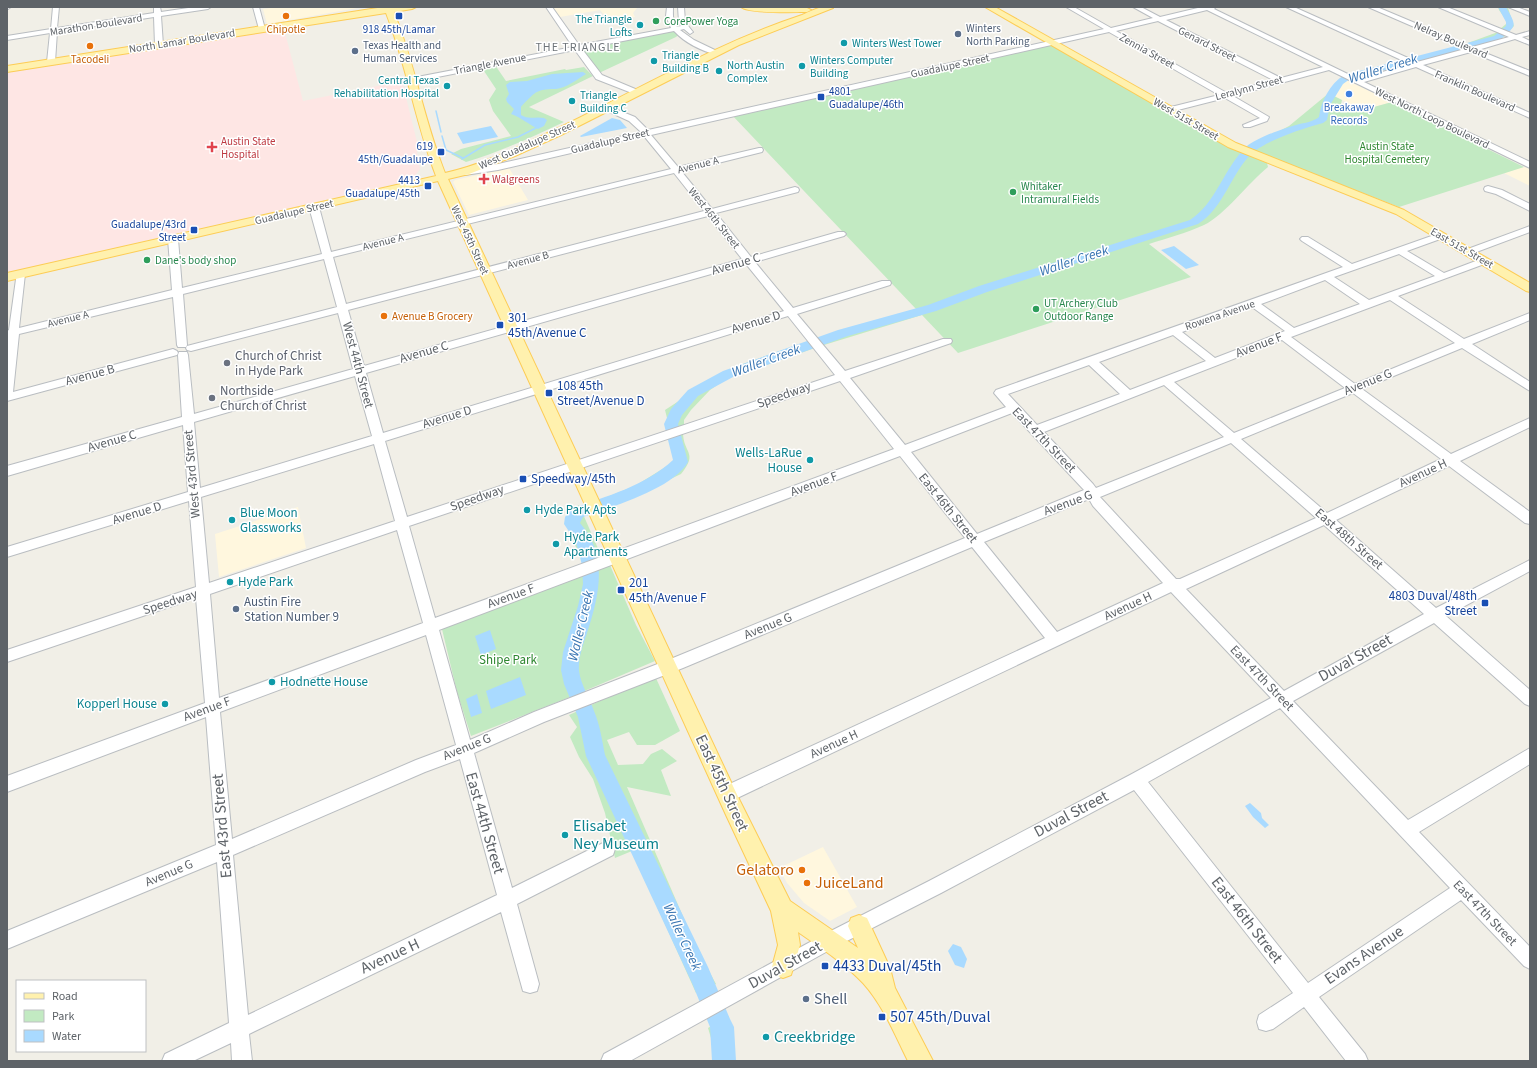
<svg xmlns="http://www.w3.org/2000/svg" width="1537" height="1068" font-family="'Source Sans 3',sans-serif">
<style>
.commercial{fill:#fff7de}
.medical{fill:#fee6e4}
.green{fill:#c2eac2}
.water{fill:#a9daff}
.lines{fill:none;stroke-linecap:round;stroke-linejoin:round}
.stream{stroke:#a9daff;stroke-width:1.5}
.river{fill:#a9daff;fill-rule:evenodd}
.minor-casing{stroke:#b9bdc1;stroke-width:2}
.major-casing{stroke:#fdcc55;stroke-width:2}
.minor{fill:#fff;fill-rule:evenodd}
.major{fill:#fff1ae;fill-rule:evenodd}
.food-dot{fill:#e8710a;stroke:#fff;stroke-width:1.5}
.transit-dot{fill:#1a4fb4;stroke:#fff;stroke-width:1.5}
.leisure-dot{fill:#2e9e5b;stroke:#fff;stroke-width:1.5}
.culture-dot{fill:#0f9aa8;stroke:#fff;stroke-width:1.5}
.service-dot{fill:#5c6f8a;stroke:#fff;stroke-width:1.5}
.shop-dot{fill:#3f7fe0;stroke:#fff;stroke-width:1.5}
.health-dot{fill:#e0444e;stroke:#fff;stroke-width:1.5}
.worship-dot{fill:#6b7280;stroke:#fff;stroke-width:1.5}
.labels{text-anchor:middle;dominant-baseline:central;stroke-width:3;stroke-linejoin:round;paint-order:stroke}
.far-culture-label{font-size:11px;fill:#0d838f;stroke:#fff;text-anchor:start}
.far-leisure-label{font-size:11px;fill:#27864d;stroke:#fff;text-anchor:start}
.far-street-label{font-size:11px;fill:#5e6368;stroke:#fff}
.far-service-label{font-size:11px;fill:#4e5e75;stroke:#fff;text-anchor:start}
.far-food-label{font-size:11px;fill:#c56008;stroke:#fff}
.far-transit-label{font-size:11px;fill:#164399;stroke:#fff;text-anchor:end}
.far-shop-label{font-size:11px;fill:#366cbe;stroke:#fff}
.far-health-label{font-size:11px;fill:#be3a42;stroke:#fff;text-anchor:start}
.far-park-label{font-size:11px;fill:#2f8731;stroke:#fff}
.far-neighbourhood-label{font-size:12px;letter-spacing:1px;fill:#6f757a;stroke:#fff}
.street-label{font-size:13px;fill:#5e6368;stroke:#fff}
.transit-label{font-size:13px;fill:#164399;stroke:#fff;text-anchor:start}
.worship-label{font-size:13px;fill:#5b616d;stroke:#fff;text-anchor:start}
.culture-label{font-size:13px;fill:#0d838f;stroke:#fff;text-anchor:start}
.service-label{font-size:13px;fill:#4e5e75;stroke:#fff;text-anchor:start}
.park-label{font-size:13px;fill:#2f8731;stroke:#fff}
.water-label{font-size:14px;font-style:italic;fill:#3975b2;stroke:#fff}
.near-street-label{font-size:16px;fill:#5e6368;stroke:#fff}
.near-culture-label{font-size:16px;fill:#0d838f;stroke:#fff;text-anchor:start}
.near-food-label{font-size:16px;fill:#c56008;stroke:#fff;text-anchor:end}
.near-transit-label{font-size:16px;fill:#164399;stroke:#fff;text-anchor:start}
.near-service-label{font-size:16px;fill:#4e5e75;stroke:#fff;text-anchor:start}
</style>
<rect width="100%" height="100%" fill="#f1efe7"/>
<g class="commercial">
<path d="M278,7H363L267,24L263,9Z"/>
<path d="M553,7H638L633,13L635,17L609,21L600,10L560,17Z"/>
<path d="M1346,80L1392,102L1363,110L1332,95L1339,83Z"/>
<path d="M1524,167L1530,169V186L1504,173Z"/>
<path d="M509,168L528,200L469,215L453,182L455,180Z"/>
<path d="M298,507L306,548L219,577L215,534Z"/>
<path d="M823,847L857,907L830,921L804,903L787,883L779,868Z"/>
</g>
<path class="medical" d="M284,29L303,101L402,81L417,142V153L420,169L414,177L399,183L7,272V73Z"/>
<g class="green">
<path d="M1498,7L1508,8L1514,26L1508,32L1500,29L1506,24V20L1499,10Z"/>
<path d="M673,30L679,34L676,37L599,73L581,50L584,47L656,35L663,32Z"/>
<path d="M1498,32L1506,35L1504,37L1471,47L1465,44Z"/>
<path d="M1053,44L1255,155L1250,156L1267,163L1268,167C1248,183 1225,215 1204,225C1187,233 1167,238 1149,244L1191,277L958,353L922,315L824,345L818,339L916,309L731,114Z"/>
<path d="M495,65L506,81L565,69L566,70L584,67L593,76L529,107L564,122C532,137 500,152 466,162L451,154L461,149L511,136L493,111L489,100L496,89L482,68Z"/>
<path d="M1343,78L1346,80L1339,83L1332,95L1342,100L1340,108L1341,109L1355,106L1363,110L1392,102L1524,167L1399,207L1247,148L1289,126L1329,93L1336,83Z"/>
<path d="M809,341L815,348L726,379L710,390L691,410L684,420V425L670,430L665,410L694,391L737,366Z"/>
<path d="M683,432C683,454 699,452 681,474L607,509L602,499L635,486L672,463L675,457L670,436Z"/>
<path d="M579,505L600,553L582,559C574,541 556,519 579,505Z"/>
<path d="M609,563L636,625L655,661L575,695L471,736L457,692L441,625Z"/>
<path d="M655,676L680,731L655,745H637L629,732L607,740L618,765L643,764L651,754L662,749L677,761L661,770L671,796L627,787L698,951L716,984L696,993L632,851L615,858L605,813L593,779L579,757L570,737L577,727L569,715Z"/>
<path d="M729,1016L730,1061H718L708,1028Z"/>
</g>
<g class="water">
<path d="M583,72L586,74C578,79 566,88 556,89C549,89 543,89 537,92C535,92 523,104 521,107V115C529,120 535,116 544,118L547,120L544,126L538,129C528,124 522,118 511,114L514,109L507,102L506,99L509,94L506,85L510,82L527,81L552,74Z"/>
<path d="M612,118L620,120L627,128L581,137L580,136Z"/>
<path d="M491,126L498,137L463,144L457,133Z"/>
<path d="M1174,246L1199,265L1186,269L1161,250Z"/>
<path d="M490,630L496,649L481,655L475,636Z"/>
<path d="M520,677L526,695L491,709L486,691Z"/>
<path d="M477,694L482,713L471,717L466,699Z"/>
<path d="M1250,803L1261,813L1262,818L1269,825L1265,828L1253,817L1245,806Z"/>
<path d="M953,944L961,947L967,959L964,968L955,965L948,951Z"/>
</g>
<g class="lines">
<g class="stream">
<path d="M436,111L441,132"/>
<path d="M442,136L446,150L463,158"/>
<path d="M462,159L485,145L518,137L536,128V126"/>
</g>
<path class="river" d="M1498,7H1506C1517,27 1517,25 1500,40L1350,79L1343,84L1330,105L1327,120L1323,123C1302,129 1286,134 1266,144C1262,147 1256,149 1253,152C1231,173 1224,208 1198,224L987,292L936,311L848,336L733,377L698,396L682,415L678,424L688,462C673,489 611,507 583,517L580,523C609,556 599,596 587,633C583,645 578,658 579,671C581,685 589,697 594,711C600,725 602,740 605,755L708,967L730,1019L734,1027L736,1061H712L710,1027L692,983L586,756L578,717L564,684L561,670L563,652L578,606L583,584L582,565L577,546L574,539L564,524L565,517L571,509C607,496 645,486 673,460L664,424L671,409L688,390L723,371L838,330L928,305L979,286L1190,220C1216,203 1224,168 1246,147C1256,138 1282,129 1296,125C1303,123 1313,122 1319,117C1321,101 1330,84 1344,75L1494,36L1506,26V22Z"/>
<g class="minor-casing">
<g id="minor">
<path d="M7,7H11L8,9Z"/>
<path d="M53,7H59L57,28L154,13V7H160L161,12L195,7H211L208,9L161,16L163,45L159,47L155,45L154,17L57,32L55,62L51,64L47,62L50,33L7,40V36L51,29Z"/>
<path d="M253,7H259L265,29L264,30L259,29Z"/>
<path d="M546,7H552L579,45L671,28L666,16L667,7H673C673,14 672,20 677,27L681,26L679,22L678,7H684L685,22L693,32L690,34L684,29L680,30L694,40L721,53L717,55C702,51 685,43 674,31L582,49L602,75L640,91L641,93L637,95L596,79L575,50L412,82L408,80L412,78L573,47Z"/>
<path d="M1066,7H1074L1111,28L1153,18L1133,7H1141L1160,17L1202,7H1216L1214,9L1358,79L1410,64L1286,7H1294L1417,62L1465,49L1368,7H1377L1472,47L1509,37L1438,7H1447L1516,35L1530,31V35L1522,37L1530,41V45L1515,39L1478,50L1530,71V76L1471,52L1423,65L1530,113V118L1416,67L1364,82L1530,162V168L1329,70L1233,96L1269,117L1267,121L1250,127H1244L1243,125L1260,118L1225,98L1170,112H1167V108L1219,95L1109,32L651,135L678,167L759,148H762L763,150L762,152L682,172L712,209L795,187L798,188L799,190L798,192L716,213L751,257L838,232H844L846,234L844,236L755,262L793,308L882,281H890L891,283L890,285L797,314L845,371L943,339H951L952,341L951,343L850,378L905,445L1006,407L994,393L996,390L1343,267L1302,241L1300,239L1302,237H1308L1352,264L1440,233L1445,236L1443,238L1407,251L1444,273L1481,259H1487L1489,261L1487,263L1398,296L1464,339L1530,313V320L1472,344L1530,382V391L1462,348L1362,389L1451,454L1530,418V427L1460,461L1530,512V524L1525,523L1449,466L1336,520L1436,608L1530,560V571L1446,616L1530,690V706L1525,704L1434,623L1293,701L1408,820L1530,748V764L1419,832L1530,947V969L1524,966L1461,900L1319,997L1365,1054L1368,1061H1346L1304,1007L1273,1029L1266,1031L1259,1029L1257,1022L1259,1015L1293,993L1134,790L941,893L835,947L630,1061H601L604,1054L823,935L929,881L1130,775L1271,698L1171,592L733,800L727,802L721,800L719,794L721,788L1045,638L972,547L683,668L544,722L474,753L512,888L607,841L613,843L615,849L613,855L517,904L539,984L537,991L530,993L523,991L501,912L249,1034L252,1061H232L231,1043L193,1061H162L165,1054L229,1023L217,862L7,949V931L216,845L206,717L7,792V776L205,703L196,598L7,662V650L196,587L189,501L7,557V547L188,492L183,425L7,476V466L182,417L178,355L179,352H187L188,355L194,414L353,369L338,313L191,351L187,350L186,348L187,346L337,307L324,259L183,294L187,345L186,347H178L177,345L173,297L19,334L13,392L173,349L177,351L178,353L177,355L7,401V331L9,330L17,272H23L25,274L19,328L172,290L168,239L173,236L178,239L182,288L322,254L309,207L314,204L319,207L331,252L671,169L644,136L498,170L465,175L461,172L465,169L498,164L641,132L629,121L605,110L604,108L608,106L635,117L648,130L1104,29ZM1207,10L1323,67L1281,78L1166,20ZM1158,21L1273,80L1227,93L1116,31ZM674,173L704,211L346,304L333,257ZM708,216L742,259L364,366L348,310ZM1399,254L1435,276L1369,300L1334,277ZM746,264L784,311L383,433L366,373ZM1325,280L1360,304L1294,328L1261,304ZM1390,300L1455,343L1355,384L1291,337ZM1252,307L1285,331L1215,358L1182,332ZM788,316L835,375L407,517L385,441ZM1173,335L1206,361L1130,390L1099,362ZM1282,340L1345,388L1234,433L1174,382ZM1089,365L1120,394L1037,425L1008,394ZM355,376L372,436L200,488L194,422ZM840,381L894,449L435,618L409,526ZM1164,385L1224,437L1096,488L1093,484L1044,432ZM1353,393L1441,459L1327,513L1241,439ZM1012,413L1084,490L977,534L911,452ZM1231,443L1316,518L1180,579H1176L1100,497ZM374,444L395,521L209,583L201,497ZM900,456L965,538L673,658L534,712L470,740L439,630ZM1089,499L1093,506L1163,583L1057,632L984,542ZM1324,525L1424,614L1284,691L1186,589ZM397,530L423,623L219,698L210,594ZM426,635L456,745L416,760L232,839L220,712ZM1280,708L1450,888L1308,983L1148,782ZM460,759L497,895L248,1015L233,855L425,772Z"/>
<path d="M1508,7H1517L1530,12V16Z"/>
<path d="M1488,186L1502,190L1530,204V211L1496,194L1485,191L1484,189L1485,187Z"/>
<path d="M1530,226V232L1471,254H1465L1463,252L1465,250Z"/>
</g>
</g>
<g class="major-casing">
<g id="major">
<path d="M384,7H416L412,9L394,12C415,64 424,121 445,173C482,165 518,147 552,131C635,92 714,44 802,15C811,11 824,4 833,8L739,45L561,135L515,156L469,174L448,179L740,801L790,901L858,948L848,926L851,918L859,915L867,918L890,968L895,988L933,1061H908C895,1035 883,1005 863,983C844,963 821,948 798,932L800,945L791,975L783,978L775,975L772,967L778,945L771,911L726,815L438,181L7,281V273L436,176C415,122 407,66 386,13L7,72V66Z"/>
<path d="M741,7L807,8L811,10L807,12C794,12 749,14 741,7Z"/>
<path d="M985,7H995L1236,143L1404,210L1530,283V292L1526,291L1396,214L1228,147Z"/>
</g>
</g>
<use href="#minor" class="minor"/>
<use href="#major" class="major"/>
</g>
<g class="food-dot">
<circle cx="286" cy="16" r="4"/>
<circle cx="90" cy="46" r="4"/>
<circle cx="384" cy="316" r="4"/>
<circle cx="802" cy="870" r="4"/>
<circle cx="807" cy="883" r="4"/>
</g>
<g class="transit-dot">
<rect x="395" y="12" width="8" height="8" rx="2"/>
<rect x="817" y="93" width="8" height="8" rx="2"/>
<rect x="437" y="148" width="8" height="8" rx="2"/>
<rect x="424" y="182" width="8" height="8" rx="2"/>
<rect x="190" y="226" width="8" height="8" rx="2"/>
<rect x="496" y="321" width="8" height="8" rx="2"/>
<rect x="545" y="389" width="8" height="8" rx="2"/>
<rect x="519" y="475" width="8" height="8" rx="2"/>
<rect x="617" y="586" width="8" height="8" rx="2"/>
<rect x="1481" y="599" width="8" height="8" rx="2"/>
<rect x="821" y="962" width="8" height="8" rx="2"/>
<rect x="878" y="1013" width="8" height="8" rx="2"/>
</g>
<g class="leisure-dot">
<circle cx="656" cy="21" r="4"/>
<circle cx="1013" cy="192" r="4"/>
<circle cx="147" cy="260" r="4"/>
<circle cx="1036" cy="309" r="4"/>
</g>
<g class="culture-dot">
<circle cx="640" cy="25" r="4"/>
<circle cx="844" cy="43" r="4"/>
<circle cx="654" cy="61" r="4"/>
<circle cx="802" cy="66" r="4"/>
<circle cx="719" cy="71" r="4"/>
<circle cx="447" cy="86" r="4"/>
<circle cx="572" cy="101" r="4"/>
<circle cx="810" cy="460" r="4"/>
<circle cx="527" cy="510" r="4"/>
<circle cx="232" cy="520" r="4"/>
<circle cx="556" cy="544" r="4"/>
<circle cx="230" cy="582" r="4"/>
<circle cx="272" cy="682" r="4"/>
<circle cx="165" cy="704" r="4"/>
<circle cx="565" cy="835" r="4"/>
<circle cx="766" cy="1037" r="4"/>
</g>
<g class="service-dot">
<circle cx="958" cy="34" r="4"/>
<circle cx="355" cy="51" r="4"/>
<circle cx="236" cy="609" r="4"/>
<circle cx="806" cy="999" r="4"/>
</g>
<circle class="shop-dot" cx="1349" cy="94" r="4"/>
<g class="health-dot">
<path d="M210 141h4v4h4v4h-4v4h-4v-4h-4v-4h4z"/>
<path d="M482 173h4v4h4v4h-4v4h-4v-4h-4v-4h4z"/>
</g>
<g class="worship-dot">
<circle cx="227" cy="363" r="4"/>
<circle cx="212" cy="398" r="4"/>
</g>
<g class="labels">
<g class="far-culture-label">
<text x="632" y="19" text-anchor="end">The Triangle<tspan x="632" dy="13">Lofts</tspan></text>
<text x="852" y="43">Winters West Tower</text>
<text x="662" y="55">Triangle<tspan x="662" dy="13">Building B</tspan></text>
<text x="810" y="60">Winters Computer<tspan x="810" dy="13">Building</tspan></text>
<text x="727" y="65">North Austin<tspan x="727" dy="13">Complex</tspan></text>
<text x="439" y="80" text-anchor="end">Central Texas<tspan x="439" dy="13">Rehabilitation Hospital</tspan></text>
<text x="580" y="95">Triangle<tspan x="580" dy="13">Building C</tspan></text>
</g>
<g class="far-leisure-label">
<text x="664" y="21">CorePower Yoga</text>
<text x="1021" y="186">Whitaker<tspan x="1021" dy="13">Intramural Fields</tspan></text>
<text x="155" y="260">Dane's body shop</text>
<text x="1044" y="303">UT Archery Club<tspan x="1044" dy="13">Outdoor Range</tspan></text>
</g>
<g class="far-street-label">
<text transform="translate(96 25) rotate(-9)">Marathon Boulevard</text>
<text transform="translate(1451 40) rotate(23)">Nelray Boulevard</text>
<text transform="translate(182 41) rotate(-9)">North Lamar Boulevard</text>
<text transform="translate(1207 44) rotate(27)">Genard Street</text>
<text transform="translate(1147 51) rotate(29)">Zennia Street</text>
<text transform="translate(490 64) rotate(-11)">Triangle Avenue</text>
<text transform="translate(950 66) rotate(-12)">Guadalupe Street</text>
<text transform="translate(1249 88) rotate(-15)">Leralynn Street</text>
<text transform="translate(1475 91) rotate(24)">Franklin Boulevard</text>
<text transform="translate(1432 118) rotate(26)">West North Loop Boulevard</text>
<text transform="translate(1186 119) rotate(30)">West 51st Street</text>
<text transform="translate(610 141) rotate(-13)">Guadalupe Street</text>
<text transform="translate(527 145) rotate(-24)">West Guadalupe Street</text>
<text transform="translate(698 165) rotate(-14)">Avenue A</text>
<text transform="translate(294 212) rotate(-13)">Guadalupe Street</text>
<text transform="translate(714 218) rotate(51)">West 46th Street</text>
<text transform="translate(470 240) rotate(65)">West 45th Street</text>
<text transform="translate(383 242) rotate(-14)">Avenue A</text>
<text transform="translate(1462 248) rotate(30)">East 51st Street</text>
<text transform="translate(528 260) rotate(-15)">Avenue B</text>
<text transform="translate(1220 315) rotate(-19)">Rowena Avenue</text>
<text transform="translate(68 319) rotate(-14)">Avenue A</text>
</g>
<g class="far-service-label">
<text x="966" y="28">Winters<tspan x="966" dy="13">North Parking</tspan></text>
<text x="363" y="45">Texas Health and<tspan x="363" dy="13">Human Services</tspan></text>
</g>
<g class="far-food-label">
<text x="286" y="29">Chipotle</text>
<text x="90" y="59">Tacodeli</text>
<text x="392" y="316" text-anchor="start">Avenue B Grocery</text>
</g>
<g class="far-transit-label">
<text x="399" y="29" text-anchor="middle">918 45th/Lamar</text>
<text x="829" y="91" text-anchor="start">4801<tspan x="829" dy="13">Guadalupe/46th</tspan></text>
<text x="433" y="146">619<tspan x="433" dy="13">45th/Guadalupe</tspan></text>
<text x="420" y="180">4413<tspan x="420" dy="13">Guadalupe/45th</tspan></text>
<text x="186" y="224">Guadalupe/43rd<tspan x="186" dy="13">Street</tspan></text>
</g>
<g class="far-shop-label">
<text x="1349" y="107">Breakaway<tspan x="1349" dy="13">Records</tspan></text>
</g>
<g class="far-health-label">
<text x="221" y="141">Austin State<tspan x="221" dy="13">Hospital</tspan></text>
<text x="492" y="179">Walgreens</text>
</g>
<g class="far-park-label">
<text x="1387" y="146">Austin State<tspan x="1387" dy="13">Hospital Cemetery</tspan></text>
</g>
<g class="far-neighbourhood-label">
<text x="578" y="47">THE TRIANGLE</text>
</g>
<g class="street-label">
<text transform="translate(736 264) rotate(-16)">Avenue C</text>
<text transform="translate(756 322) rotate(-17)">Avenue D</text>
<text transform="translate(1259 345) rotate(-21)">Avenue F</text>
<text transform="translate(424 352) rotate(-16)">Avenue C</text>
<text transform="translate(358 365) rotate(75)">West 44th Street</text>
<text transform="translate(90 375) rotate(-15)">Avenue B</text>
<text transform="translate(1368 382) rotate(-22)">Avenue G</text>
<text transform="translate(784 395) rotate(-19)">Speedway</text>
<text transform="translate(447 417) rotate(-17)">Avenue D</text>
<text transform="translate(1044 440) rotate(46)">East 47th Street</text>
<text transform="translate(112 441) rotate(-16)">Avenue C</text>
<text transform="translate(1423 473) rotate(-25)">Avenue H</text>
<text transform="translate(192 474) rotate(-95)">West 43rd Street</text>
<text transform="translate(814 484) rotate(-20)">Avenue F</text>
<text transform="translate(477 498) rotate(-19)">Speedway</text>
<text transform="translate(1068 503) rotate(-20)">Avenue G</text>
<text transform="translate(948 508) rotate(51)">East 46th Street</text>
<text transform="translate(137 513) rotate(-17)">Avenue D</text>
<text transform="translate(1349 539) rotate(41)">East 48th Street</text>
<text transform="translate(511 596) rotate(-20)">Avenue F</text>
<text transform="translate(170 602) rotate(-18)">Speedway</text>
<text transform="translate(1128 606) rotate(-25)">Avenue H</text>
<text transform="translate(768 626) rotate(-22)">Avenue G</text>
<text transform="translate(1262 678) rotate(46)">East 47th Street</text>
<text transform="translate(207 709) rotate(-20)">Avenue F</text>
<text transform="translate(834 744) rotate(-25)">Avenue H</text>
<text transform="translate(467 747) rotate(-22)">Avenue G</text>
<text transform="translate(169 873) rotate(-23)">Avenue G</text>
<text transform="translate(1485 913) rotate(46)">East 47th Street</text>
</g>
<g class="transit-label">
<text x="508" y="318">301<tspan x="508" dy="15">45th/Avenue C</tspan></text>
<text x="557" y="386">108 45th<tspan x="557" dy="15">Street/Avenue D</tspan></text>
<text x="531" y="479">Speedway/45th</text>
<text x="629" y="583">201<tspan x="629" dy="15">45th/Avenue F</tspan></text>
<text x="1477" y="596" text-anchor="end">4803 Duval/48th<tspan x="1477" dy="15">Street</tspan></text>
</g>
<g class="worship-label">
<text x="235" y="356">Church of Christ<tspan x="235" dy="15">in Hyde Park</tspan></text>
<text x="220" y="391">Northside<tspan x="220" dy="15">Church of Christ</tspan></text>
</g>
<g class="culture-label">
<text x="802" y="453" text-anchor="end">Wells-LaRue<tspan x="802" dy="15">House</tspan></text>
<text x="535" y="510">Hyde Park Apts</text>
<text x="240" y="513">Blue Moon<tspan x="240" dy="15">Glassworks</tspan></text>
<text x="564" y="537">Hyde Park<tspan x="564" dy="15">Apartments</tspan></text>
<text x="238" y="582">Hyde Park</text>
<text x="280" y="682">Hodnette House</text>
<text x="157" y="704" text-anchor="end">Kopperl House</text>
</g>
<g class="service-label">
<text x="244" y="602">Austin Fire<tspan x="244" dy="15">Station Number 9</tspan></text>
</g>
<g class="park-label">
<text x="508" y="660">Shipe Park</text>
</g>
<g class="water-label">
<text transform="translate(1383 69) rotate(-17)">Waller Creek</text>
<text transform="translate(1074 261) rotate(-18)">Waller Creek</text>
<text transform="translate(766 361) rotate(-20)">Waller Creek</text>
<text transform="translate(581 626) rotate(-77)">Waller Creek</text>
<text transform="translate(682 937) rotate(65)">Waller Creek</text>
</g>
<g class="near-street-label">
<text transform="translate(1355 658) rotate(-29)">Duval Street</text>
<text transform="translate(722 783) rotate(65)">East 45th Street</text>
<text transform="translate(1071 814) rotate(-28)">Duval Street</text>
<text transform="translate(485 823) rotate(74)">East 44th Street</text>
<text transform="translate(222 826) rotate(-95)">East 43rd Street</text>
<text transform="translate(1247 920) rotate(52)">East 46th Street</text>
<text transform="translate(1364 955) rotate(-34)">Evans Avenue</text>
<text transform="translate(390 956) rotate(-25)">Avenue H</text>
<text transform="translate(785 965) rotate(-29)">Duval Street</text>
</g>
<g class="near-culture-label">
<text x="573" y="826">Elisabet<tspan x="573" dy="18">Ney Museum</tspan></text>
<text x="774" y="1037">Creekbridge</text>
</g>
<g class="near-food-label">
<text x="794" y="870">Gelatoro</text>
<text x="815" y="883" text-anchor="start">JuiceLand</text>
</g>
<g class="near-transit-label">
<text x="833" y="966">4433 Duval/45th</text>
<text x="890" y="1017">507 45th/Duval</text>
</g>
<g class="near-service-label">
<text x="814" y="999">Shell</text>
</g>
</g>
<rect width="1537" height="1068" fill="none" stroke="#5e6368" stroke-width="16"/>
<rect x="16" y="980" width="130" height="72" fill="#ffffff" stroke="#bfc1c3"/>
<rect x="24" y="993" width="20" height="6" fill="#fff1ae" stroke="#bfc1c3"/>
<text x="52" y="1000" font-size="12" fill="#5e6368">Road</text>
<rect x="24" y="1010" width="20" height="12" fill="#c2eac2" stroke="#bfc1c3"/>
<text x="52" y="1020" font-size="12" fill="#5e6368">Park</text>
<rect x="24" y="1030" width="20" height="12" fill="#a9daff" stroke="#bfc1c3"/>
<text x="52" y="1040" font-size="12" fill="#5e6368">Water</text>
</svg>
